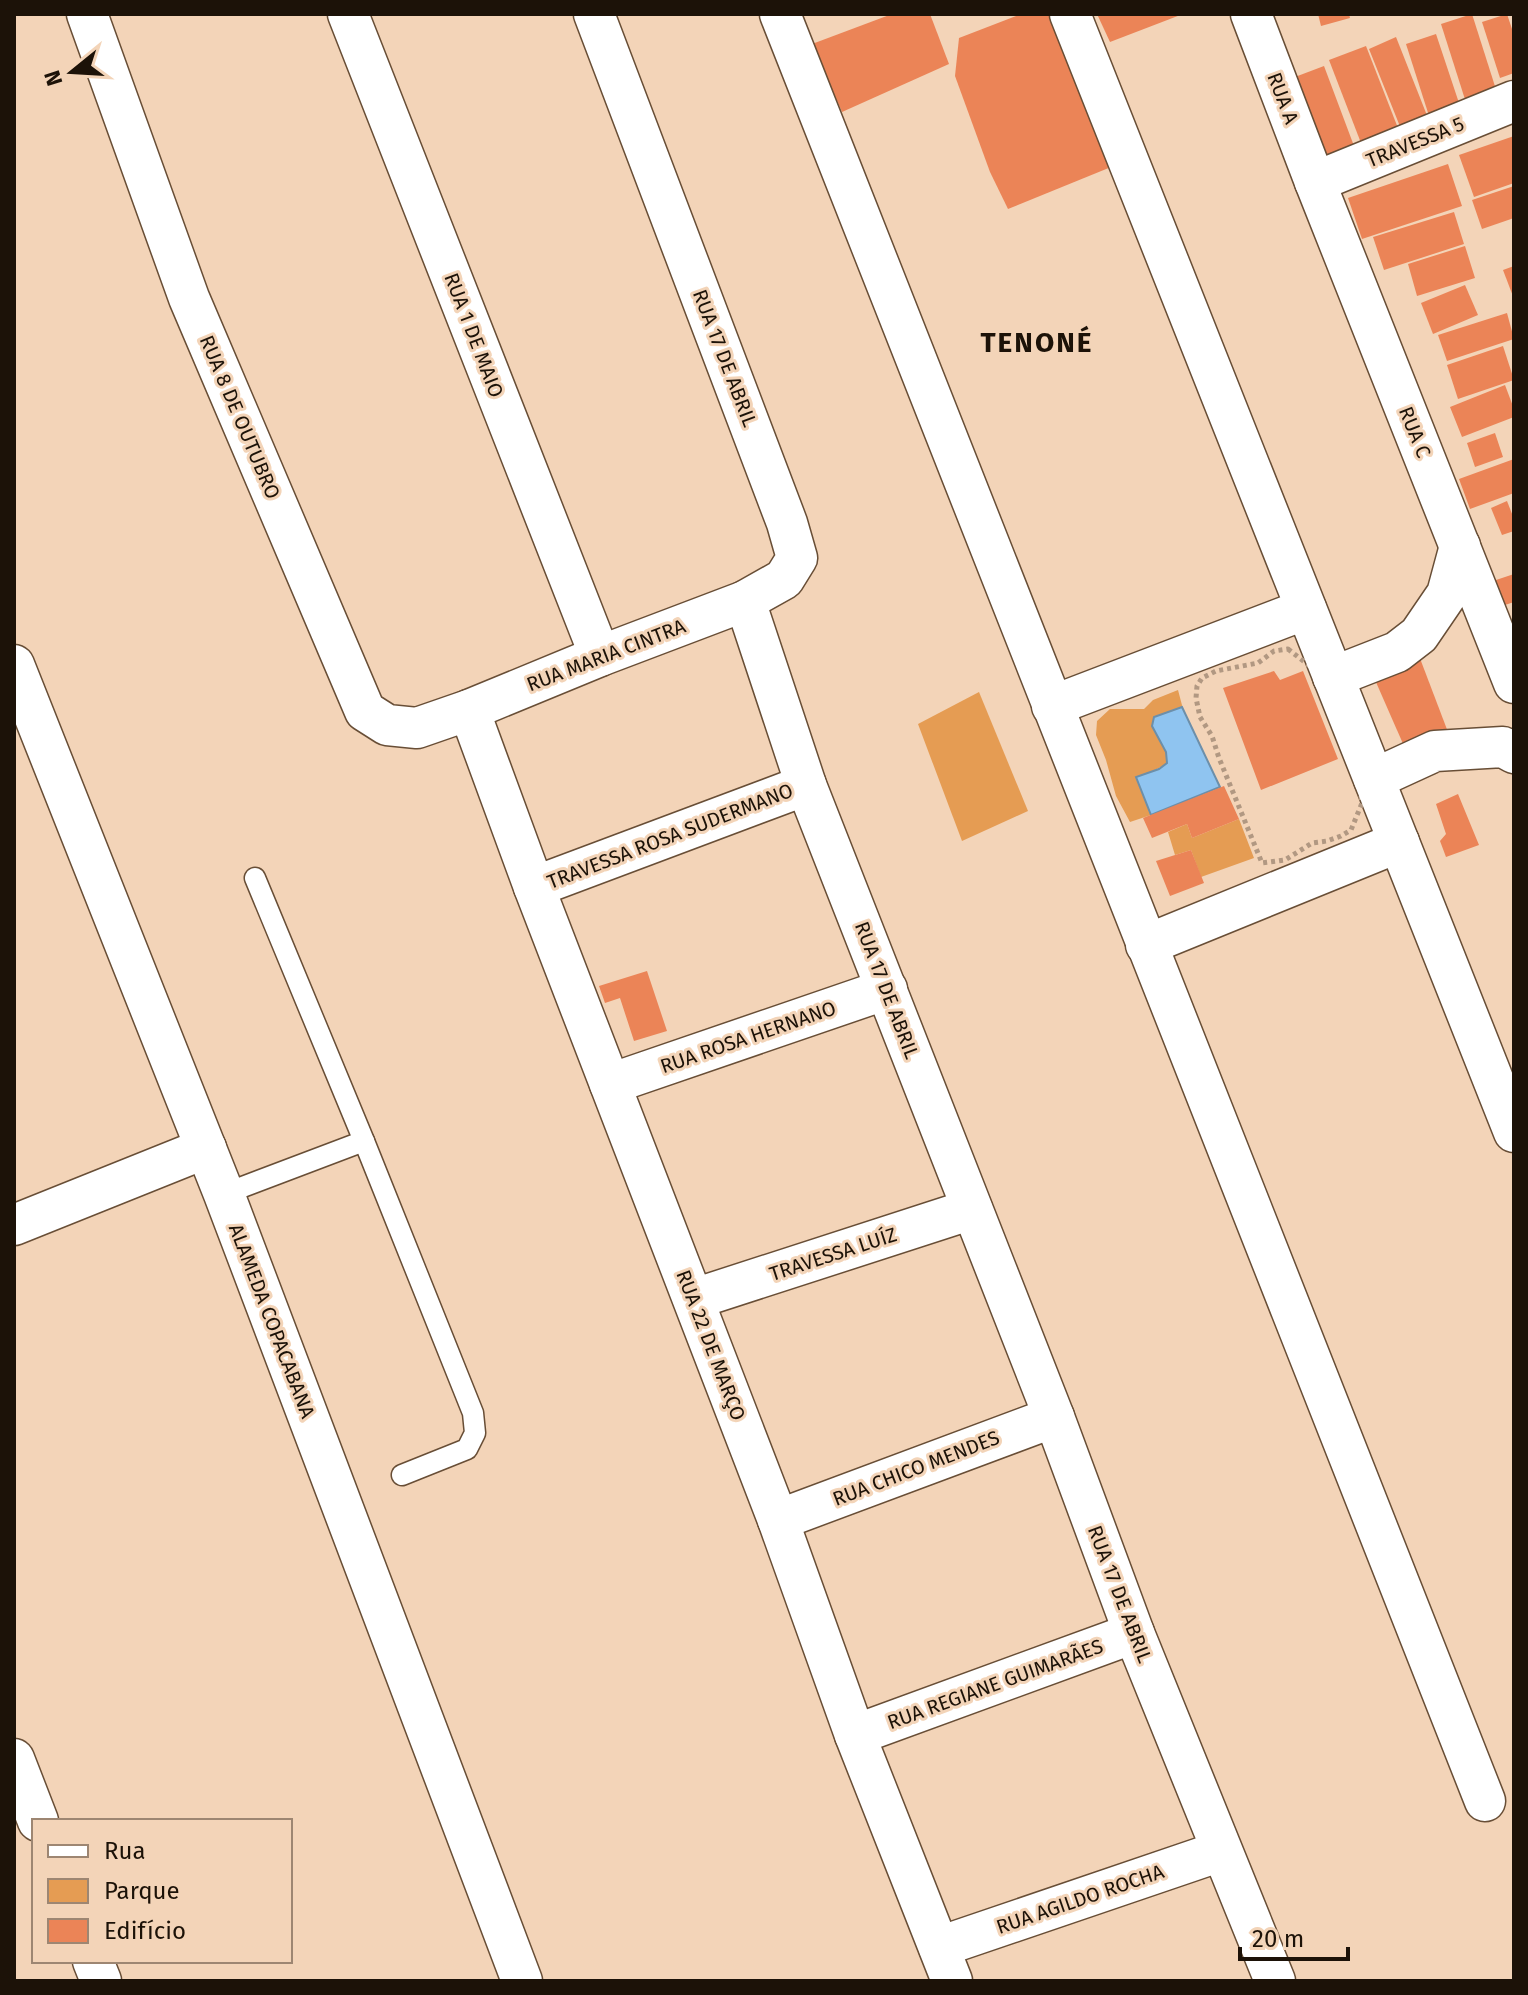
<svg xmlns="http://www.w3.org/2000/svg" width="1528" height="1995" font-family="'Fira Sans',sans-serif">
<style>
.green{fill:#e59c53}
.water{fill:#8fc4f0;stroke:#6c8faa;stroke-width:2}
.building{fill:#eb8457}
.lines{fill:none;stroke-linecap:round;stroke-linejoin:round}
.lane-casing{stroke:#684e36;stroke-width:23}
.street-casing{stroke:#684e36;stroke-width:43}
.path{stroke:#b19882;stroke-width:5;stroke-dasharray:4 4;stroke-linecap:butt}
.lane{stroke:#fff;stroke-width:20}
.street{stroke:#fff;stroke-width:40}
.labels{text-anchor:middle;dominant-baseline:central;stroke-width:6;stroke-linejoin:round;paint-order:stroke}
.street-label{font-size:20px;fill:#1c1208;stroke:#f3d4b8}
.district-label{font-size:28px;font-weight:bold;letter-spacing:2px;fill:#1c1208;stroke:#f3d4b8}
</style>
<rect width="100%" height="100%" fill="#f3d4b8"/>
<g class="green">
<path d="M1178,690L1183,709L1155,717L1152,726L1166,752L1168,763L1155,770L1136,778L1151,815L1130,822L1116,796L1106,760L1096,735L1097,721L1110,709H1144L1153,700Z"/>
<path d="M979,692L1028,811L962,841L918,724Z"/>
<path d="M1239,819L1254,858L1201,877L1191,850L1175,855L1168,832L1187,824L1192,838Z"/>
</g>
<path class="water" d="M1182,707L1220,787L1151,815L1136,777L1159,769L1167,763L1166,752L1152,726L1154,717Z"/>
<g class="building">
<path d="M892,14H930L949,64L842,112L812,44Z"/>
<path d="M1021,14H1055L1116,165L1008,209L990,172L955,76L959,38Z"/>
<path d="M1097,14H1183L1110,42Z"/>
<path d="M1318,14H1349L1350,18L1321,26Z"/>
<path d="M1472,14L1500,102L1469,112L1441,24Z"/>
<path d="M1507,14L1514,35V73L1500,78L1482,22Z"/>
<path d="M1436,34L1461,109L1430,119L1406,44Z"/>
<path d="M1396,37L1430,123L1403,134L1369,49Z"/>
<path d="M1366,46L1403,141L1366,156L1329,60Z"/>
<path d="M1324,66L1360,162L1323,176L1287,80Z"/>
<path d="M1514,136V183L1474,197L1459,155Z"/>
<path d="M1448,164L1462,206L1362,239L1348,198Z"/>
<path d="M1514,186V218L1482,229L1472,200Z"/>
<path d="M1454,212L1464,244L1384,270L1373,237Z"/>
<path d="M1465,246L1475,278L1417,296L1408,264Z"/>
<path d="M1514,266V299L1503,270Z"/>
<path d="M1465,285L1478,315L1433,334L1421,303Z"/>
<path d="M1507,313L1514,339L1447,361L1438,335Z"/>
<path d="M1503,346L1514,380L1458,399L1447,365Z"/>
<path d="M1505,385L1514,409V417L1462,437L1450,407Z"/>
<path d="M1495,433L1503,457L1475,467L1467,443Z"/>
<path d="M1514,459V493L1470,509L1459,479Z"/>
<path d="M1507,501L1514,519V531L1502,535L1491,508Z"/>
<path d="M1514,574V602L1502,606L1493,581Z"/>
<path d="M1413,640L1459,761L1418,778L1365,657Z"/>
<path d="M1274,671L1280,680L1303,671L1338,759L1261,790L1223,688Z"/>
<path d="M1224,786L1239,819L1192,838L1187,824L1152,838L1143,818Z"/>
<path d="M1458,794L1479,845L1446,857L1440,841L1446,834L1436,804Z"/>
<path d="M1191,850L1204,883L1170,896L1156,861Z"/>
<path d="M647,971L667,1031L634,1041L620,998L605,1003L599,986Z"/>
</g>
<g class="lines">
<g class="lane-casing">
<g id="lane">
<path d="M255,878L364,1141L473,1413L475,1433L467,1449L402,1475"/>
<path d="M224,1194L364,1141"/>
</g>
</g>
<g class="street-casing">
<g id="street">
<path d="M87,14L189,298L365,711L387,725L417,728L469,710L600,656L745,601L784,579L797,558L787,523L594,14"/>
<path d="M348,14L600,656"/>
<path d="M780,14L1485,1801"/>
<path d="M1070,14L1514,1132"/>
<path d="M1251,14L1315,182L1514,683"/>
<path d="M1315,182L1514,101"/>
<path d="M745,601L806,785L1054,1417L1134,1633L1275,1981"/>
<path d="M14,665L224,1194L522,1981"/>
<path d="M1333,677L1397,652L1419,635L1447,594L1460,546"/>
<path d="M1052,706L1306,609"/>
<path d="M469,710L534,887L778,1520L855,1735L952,1981"/>
<path d="M1374,779L1435,751L1503,747L1514,753"/>
<path d="M534,887L806,785"/>
<path d="M1146,945L1399,842"/>
<path d="M610,1084L887,989"/>
<path d="M14,1225L206,1148"/>
<path d="M694,1299L972,1209"/>
<path d="M778,1520L1054,1417"/>
<path d="M855,1735L1134,1633"/>
<path d="M14,1759L38,1821"/>
<path d="M939,1947L1221,1851"/>
<path d="M93,1961L101,1981"/>
</g>
</g>
<path class="path" d="M1288,649L1311,667L1347,747L1358,776L1362,803L1351,830L1341,836L1327,841L1312,843L1285,860L1262,863L1219,758L1212,736L1200,717L1196,698L1197,686L1202,678L1216,671L1258,663L1274,651Z"/>
<use href="#lane" class="lane"/>
<use href="#street" class="street"/>
</g>
<g class="labels">
<g class="street-label">
<text transform="translate(1283 98) rotate(69)">RUA A</text>
<text transform="translate(1415 142) rotate(-22)">TRAVESSA 5</text>
<text transform="translate(474 335) rotate(69)">RUA 1 DE MAIO</text>
<text transform="translate(725 358) rotate(69)">RUA 17 DE ABRIL</text>
<text transform="translate(240 417) rotate(67)">RUA 8 DE OUTUBRO</text>
<text transform="translate(1415 432) rotate(68)">RUA C</text>
<text transform="translate(606 655) rotate(-21)">RUA MARIA CINTRA</text>
<text transform="translate(670 836) rotate(-21)">TRAVESSA ROSA SUDERMANO</text>
<text transform="translate(887 990) rotate(69)">RUA 17 DE ABRIL</text>
<text transform="translate(748 1037) rotate(-19)">RUA ROSA HERNANO</text>
<text transform="translate(833 1254) rotate(-18)">TRAVESSA LUÍZ</text>
<text transform="translate(272 1321) rotate(69)">ALAMEDA COPACABANA</text>
<text transform="translate(711 1345) rotate(69)">RUA 22 DE MARÇO</text>
<text transform="translate(916 1468) rotate(-21)">RUA CHICO MENDES</text>
<text transform="translate(1120 1594) rotate(69)">RUA 17 DE ABRIL</text>
<text transform="translate(995 1684) rotate(-20)">RUA REGIANE GUIMARÃES</text>
<text transform="translate(1080 1899) rotate(-19)">RUA AGILDO ROCHA</text>
</g>
<g class="district-label">
<text x="1037" y="342">TENONÉ</text>
</g>
</g>
<rect width="1528" height="1995" fill="none" stroke="#1c1208" stroke-width="32"/>
<rect x="32" y="1819" width="260" height="144" fill="#f3d4b8" stroke="#9d8672" stroke-width="2"/>
<rect x="48" y="1845" width="40" height="12" fill="#ffffff" stroke="#9d8672" stroke-width="2"/>
<text x="104" y="1859" font-size="24" fill="#1c1208">Rua</text>
<rect x="48" y="1879" width="40" height="24" fill="#e59c53" stroke="#9d8672" stroke-width="2"/>
<text x="104" y="1899" font-size="24" fill="#1c1208">Parque</text>
<rect x="48" y="1919" width="40" height="24" fill="#eb8457" stroke="#9d8672" stroke-width="2"/>
<text x="104" y="1939" font-size="24" fill="#1c1208">Edifício</text>
<g transform="translate(72 72) rotate(252)" stroke="#f3d4b8" stroke-width="6" paint-order="stroke">
<path d="M0-6L14 30L0 20L-14 30Z" fill="#1c1208"/>
<text y="-12" font-size="22" font-weight="bold" text-anchor="middle" fill="#1c1208">N</text>
</g>
<path d="M1240 1947v12h108v-12" fill="none" stroke="#1c1208" stroke-width="4"/>
<text x="1252" y="1947" font-size="24" fill="#1c1208" stroke="#f3d4b8" stroke-width="6" paint-order="stroke">20 m</text>
</svg>
